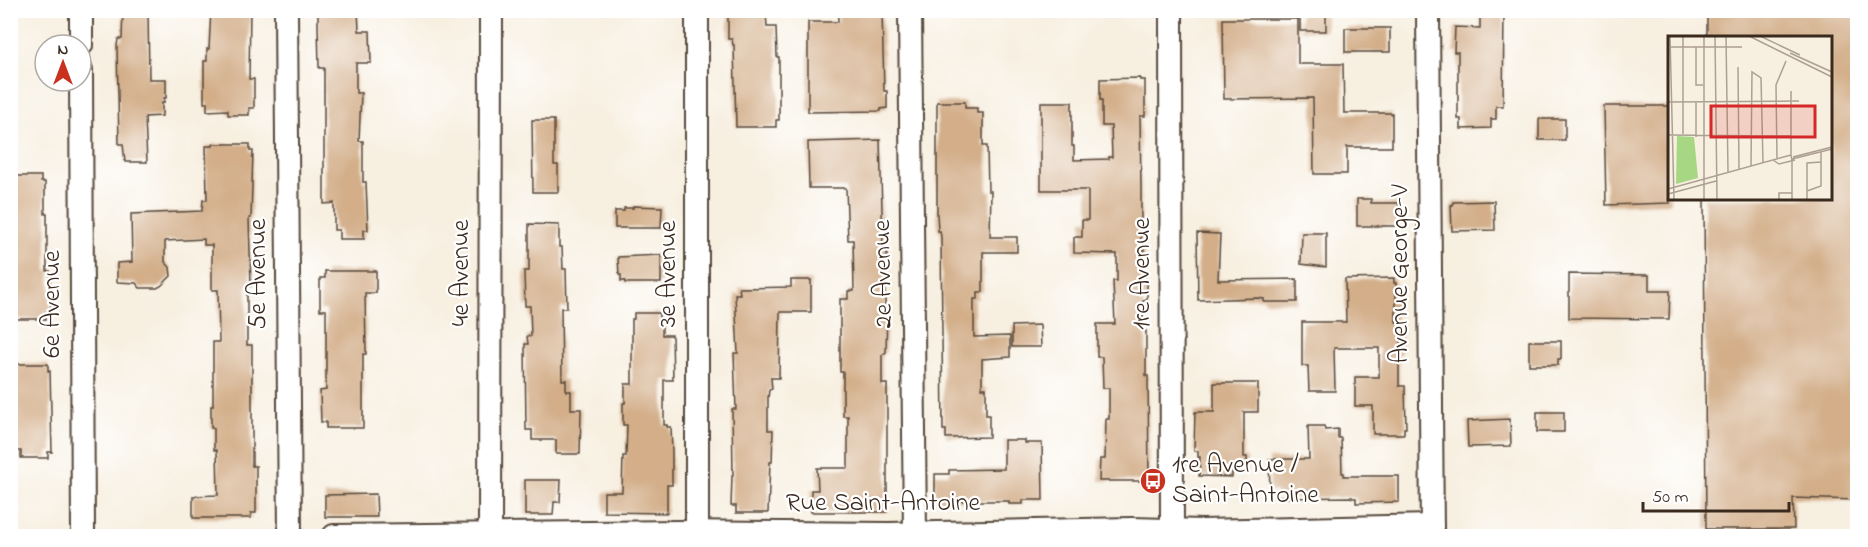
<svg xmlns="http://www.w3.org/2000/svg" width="1868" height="547" font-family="'Indie Flower',sans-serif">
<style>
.building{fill:#d3ae89}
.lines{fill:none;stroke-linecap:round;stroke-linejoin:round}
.minor-casing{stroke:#57483b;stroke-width:26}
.minor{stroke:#fff;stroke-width:22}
.labels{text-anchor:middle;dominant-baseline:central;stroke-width:4.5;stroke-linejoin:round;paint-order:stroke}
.street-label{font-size:26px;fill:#3b2a1e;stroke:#fff}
.poi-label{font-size:26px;fill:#3b2a1e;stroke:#fff;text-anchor:start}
.inset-road{fill:none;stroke:#aca092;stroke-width:1.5}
.view{fill:#d62828;fill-opacity:0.15;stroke:#d62828;stroke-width:3}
.inset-edge{fill:none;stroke:#3b2a1e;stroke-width:3}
</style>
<rect width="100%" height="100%" fill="#fff"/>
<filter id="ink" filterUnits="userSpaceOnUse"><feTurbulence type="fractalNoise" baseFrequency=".0167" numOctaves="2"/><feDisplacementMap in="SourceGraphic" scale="12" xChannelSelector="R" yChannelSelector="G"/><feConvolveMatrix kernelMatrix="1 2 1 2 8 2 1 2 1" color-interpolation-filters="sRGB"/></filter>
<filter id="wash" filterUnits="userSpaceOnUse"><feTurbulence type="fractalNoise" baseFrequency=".008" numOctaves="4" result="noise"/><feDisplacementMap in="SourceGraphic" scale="24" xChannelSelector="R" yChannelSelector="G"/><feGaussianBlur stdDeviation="1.35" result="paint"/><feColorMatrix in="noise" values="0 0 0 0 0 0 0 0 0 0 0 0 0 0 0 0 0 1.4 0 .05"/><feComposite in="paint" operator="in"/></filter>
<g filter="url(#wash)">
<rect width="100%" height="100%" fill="#f7efe0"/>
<g id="blocks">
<g class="building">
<path d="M123,10H148L149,79H166V98H164V103H162V116L145,117L147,162H125L123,144H119L117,46L118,39H122Z"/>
<path d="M211,10H250L249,79H254V108H249V115H228V110L207,111V103H204V61H207V49H209Z"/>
<path d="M323,10H358L359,31H370L371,63H356V93H361L359,141H363V182H366L368,230H364V239H339V230H334V203L324,204V68H319L318,25V12Z"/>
<path d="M763,10V12H766L767,27H776L777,57H779V120H776V127H736L734,45H733L732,39H728V11Z"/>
<path d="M838,10H882L884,91H887V108L881,109V111L808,112V22H838Z"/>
<path d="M1480,10H1504L1503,106H1496V119H1491V128L1461,129V119H1458V52H1454L1455,27L1480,28Z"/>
<path d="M1707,10H1857V500L1793,498L1794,529H1706L1704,198H1830V38H1707Z"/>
<rect x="1300" y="11" width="26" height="20"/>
<path d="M1223,19H1298V64H1343L1344,113H1392V147H1347V174H1314L1313,98L1224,99Z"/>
<rect x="1345" y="28" width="45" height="24"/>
<path d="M1140,78V80H1145V116H1140L1141,189V242H1144V281H1147V299L1143,300V331H1146V376H1148L1149,481H1099L1100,459H1105L1106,419H1109V388H1103L1102,357H1097V324H1115L1113,281H1117V254L1074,253V237H1082V220H1088V190H1041V102H1072V146H1074V160L1109,159V157H1112L1111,126H1102V100H1100V79Z"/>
<path d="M937,102H965V108H977V113H983V146H987L988,191H991L990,237H1017V252H983V292H978V299H974V337L1010,336V357L982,359V388H986V415H989V437L946,438V430H943L941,237L940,231H938L937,213Z"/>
<path d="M1604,106H1670V203L1606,205Z"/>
<rect x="1539" y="119" width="26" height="21"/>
<path d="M532,120H554V165H558V192H533Z"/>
<path d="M880,140L883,245H886L887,251V266H885V310H887L886,352L882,355V384H887V512H811V490H818L817,468H848V416H843V372H840V299H848V291H854L853,240H848L846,188H809L808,142Z"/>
<path d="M213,144H250V151H253L251,218H249L251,286H247V345H252V466H256V513H251V518H193V496L218,495L217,450H214V428H211V406H213V342H219L218,290H212V245H204V239L165,241V262L170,267L171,276L161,286L157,288H140L136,283L117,282V263L132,262L131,214L202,211L203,200H207L206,146H213Z"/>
<path d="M10,176H41V182H45V214H47V271H50L51,312H46V319H14V289H10Z"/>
<path d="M1357,199H1371V203H1399V226H1357Z"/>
<path d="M1494,201L1495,230L1452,231L1451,205H1453V202Z"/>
<path d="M633,206L662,207L661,228H615V211H624V208H633Z"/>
<path d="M529,224L559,225V247H562L563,269H566L567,308H561L562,380H566V391H571V409H581L580,454H556V440H532V430H526L525,344H528L527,336H531L530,306H525L524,271H529Z"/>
<path d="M1197,233L1220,234L1218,280L1297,279V302H1264V299L1258,298L1198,300Z"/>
<path d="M1302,233H1326V267L1301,264Z"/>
<path d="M661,255V283H625V281H621V275H619L618,257Z"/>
<path d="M325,271H376V293H365L366,354H363V428H326V422H321L320,391L326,390V310H320V278H325Z"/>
<path d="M1569,274L1649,275V291H1670L1669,319L1569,318Z"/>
<path d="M1394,278V283H1396V322H1402L1401,355H1399V386H1405L1406,428H1404V434H1373V406H1355V377H1379V348H1334L1335,391H1309L1308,366H1302V322H1346L1345,279Z"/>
<path d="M791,280H811V312H780L779,378H771L772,389L769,390L768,398V430H773L772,462H770L768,513H736V506H731L732,476H733L732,409H736L734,353H738L735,294H740L739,288L791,287Z"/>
<path d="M634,313H659V321H662V335H672L673,380H664V425H667V427H671L672,452V485H667V513L604,512V492H622L623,456H626L627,425H623V403H625V384H632V319H634Z"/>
<path d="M1040,325L1041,347H1012V326Z"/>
<path d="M1529,341H1561V359H1558V365H1529Z"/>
<path d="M15,364H48V371H50L52,452H48V458H21V451H14L10,393H15Z"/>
<path d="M1214,383H1258V412H1244V457H1247V472H1232V477L1199,476L1200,457H1198V451H1194L1195,412H1214Z"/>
<rect x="1537" y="412" width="27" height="20"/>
<path d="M1510,419L1511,446L1468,447L1467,421Z"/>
<path d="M1308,426H1324L1325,430L1338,429V438H1341L1342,473H1344V476H1399V502L1356,503V498H1352V497L1285,498V496H1276V491L1270,492L1269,459H1309Z"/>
<path d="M1004,440H1025V443H1042L1043,500H1023V504H1009V501H935V474H949V470L1004,469Z"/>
<path d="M525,480H561L560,502H554L553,515H525Z"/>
<path d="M376,494L377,517H325V495Z"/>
</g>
</g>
</g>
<g filter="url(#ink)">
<use href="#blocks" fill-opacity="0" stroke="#57483b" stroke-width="1.5"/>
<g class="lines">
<g class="minor-casing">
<g id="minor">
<path d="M81,10V45"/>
<path d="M286,10L290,536"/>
<path d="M697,10V536"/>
<path d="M910,10L915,536"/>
<path d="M1171,10L1172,536"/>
<path d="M1428,10L1432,536"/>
<path d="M81,70L83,536"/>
<path d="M334,536L679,532L888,534L1132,529L1202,531L1432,526"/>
<path d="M490,536L491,10"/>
</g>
</g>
<use href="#minor" class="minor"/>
</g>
</g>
<defs>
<g id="bus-disc" transform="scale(1.35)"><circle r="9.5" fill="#c8321e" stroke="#fff"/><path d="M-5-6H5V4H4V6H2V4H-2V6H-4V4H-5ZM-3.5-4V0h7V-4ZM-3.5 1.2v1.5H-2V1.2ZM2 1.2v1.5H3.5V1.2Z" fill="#fff"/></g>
</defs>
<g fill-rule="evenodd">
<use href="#bus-disc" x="1153" y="481"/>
</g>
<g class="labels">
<g class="street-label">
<text transform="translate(462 273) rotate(-90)">4e Avenue</text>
<text transform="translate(259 274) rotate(-90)">5e Avenue</text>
<text transform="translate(669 274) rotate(-90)">3e Avenue</text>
<text transform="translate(884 274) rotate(-91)">2e Avenue</text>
<text transform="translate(1143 274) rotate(-90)">1re Avenue</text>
<text transform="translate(1401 274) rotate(-90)">Avenue George-V</text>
<text transform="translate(53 304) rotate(-90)">6e Avenue</text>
<text x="883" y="504">Rue Saint-Antoine</text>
</g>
<g class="poi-label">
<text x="1172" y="466">1re Avenue /<tspan x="1172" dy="30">Saint-Antoine</tspan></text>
</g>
</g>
<g transform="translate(1668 36)">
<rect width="164" height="164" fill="#f7efe0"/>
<path d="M9,100L26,101L30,142L8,148Z" fill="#a8d784"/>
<path class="inset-road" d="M2,0L6,163M15,0V98M36,0V163M47,0L49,163M58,0L60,136M81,0L164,41M92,0L132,19M3,11H74M28,11V49H35M122,17L164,36M70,31L71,133M123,55V119M1,66L131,65M28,66V101M0,99L123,100M125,121L164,111M109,123L108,49L118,25M124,123L164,113M105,124L111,128L127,124M83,130L84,36L93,42L95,127M0,153L123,119L124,125M139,155L153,150V116M0,158L48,145M111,163V157H124M124,163V125M139,163V127L153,126"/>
<path class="view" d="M43,70H147V101H43Z"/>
<rect width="164" height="164" class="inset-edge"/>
</g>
<rect width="1868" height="547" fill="none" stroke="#fff" stroke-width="36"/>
<g transform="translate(63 63)"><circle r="28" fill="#ffffff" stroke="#b1aaa5" stroke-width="1.5"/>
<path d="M0-4.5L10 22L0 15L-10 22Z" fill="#c8321e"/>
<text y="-9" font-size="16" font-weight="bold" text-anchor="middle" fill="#3b2a1e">N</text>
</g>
<path d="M1643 502v9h146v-9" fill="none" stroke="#3b2a1e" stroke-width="3"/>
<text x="1652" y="502" font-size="18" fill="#3b2a1e" stroke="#ffffff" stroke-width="4.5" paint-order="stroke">50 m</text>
</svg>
